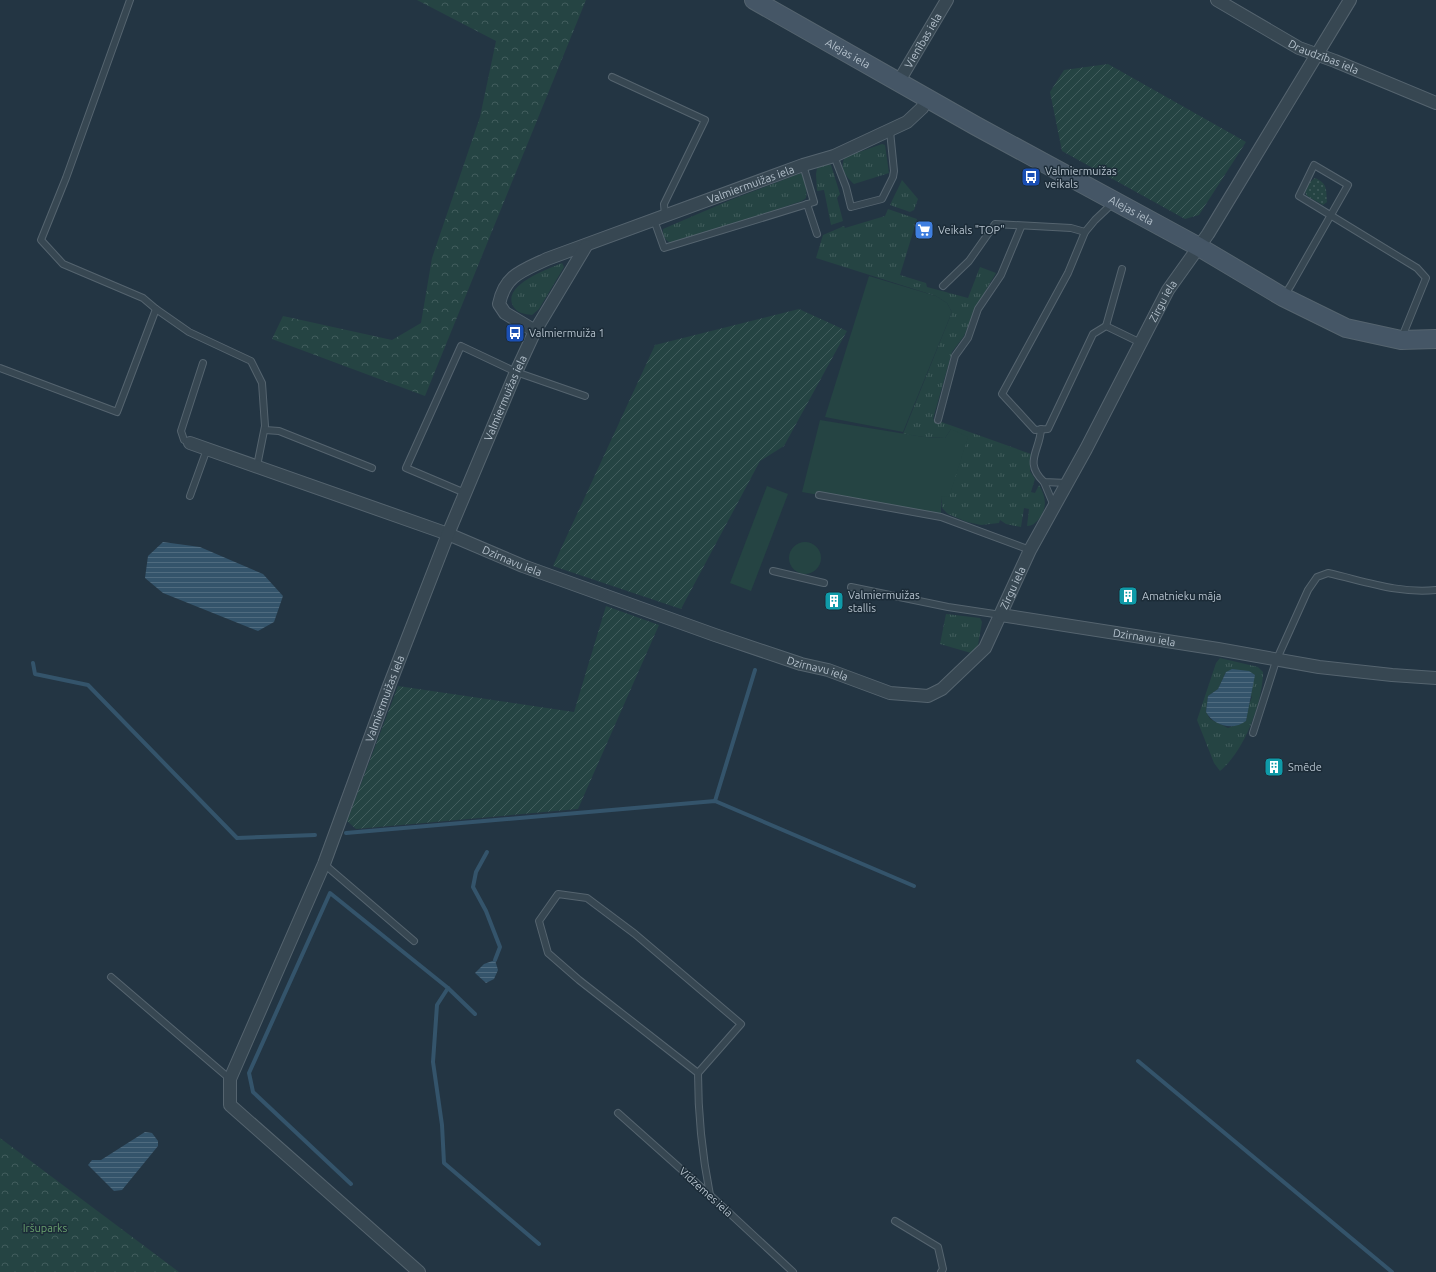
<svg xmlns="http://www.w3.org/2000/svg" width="1436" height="1272" font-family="Ubuntu,sans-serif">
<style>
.grass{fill:url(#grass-tufts);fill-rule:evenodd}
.forest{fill:url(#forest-crowns)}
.park{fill:url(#park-dots)}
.garden{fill:url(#garden-furrows)}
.pitch{fill:#254443}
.water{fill:url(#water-rules)}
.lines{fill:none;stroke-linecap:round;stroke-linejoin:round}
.stream{stroke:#34546b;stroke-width:4}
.service-casing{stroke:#55646f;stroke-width:8}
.minor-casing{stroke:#55646f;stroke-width:14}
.secondary-casing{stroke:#55646f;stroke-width:20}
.service{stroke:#374752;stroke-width:6}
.minor{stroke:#374752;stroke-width:12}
.secondary{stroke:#455666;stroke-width:18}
.labels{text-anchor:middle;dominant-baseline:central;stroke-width:3;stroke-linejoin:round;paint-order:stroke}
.street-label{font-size:11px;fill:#b4c1cc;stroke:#1c2c38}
.poi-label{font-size:11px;fill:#b4c1cc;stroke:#1c2c38;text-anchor:start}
.park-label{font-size:11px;fill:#69a06d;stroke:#1c2c38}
</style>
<defs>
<pattern id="grass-tufts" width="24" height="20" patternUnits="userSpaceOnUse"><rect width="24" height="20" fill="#254443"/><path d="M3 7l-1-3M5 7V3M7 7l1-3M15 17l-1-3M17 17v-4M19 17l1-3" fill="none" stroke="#425d5d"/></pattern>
<pattern id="forest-crowns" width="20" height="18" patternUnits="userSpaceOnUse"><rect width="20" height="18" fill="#254443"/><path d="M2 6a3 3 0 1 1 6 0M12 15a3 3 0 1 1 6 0" fill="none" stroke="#425d5d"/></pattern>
<pattern id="park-dots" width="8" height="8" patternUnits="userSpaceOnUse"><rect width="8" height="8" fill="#254443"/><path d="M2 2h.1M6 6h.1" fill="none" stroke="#425d5d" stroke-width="1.8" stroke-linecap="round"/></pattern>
<pattern id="garden-furrows" width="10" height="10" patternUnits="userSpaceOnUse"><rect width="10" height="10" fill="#254443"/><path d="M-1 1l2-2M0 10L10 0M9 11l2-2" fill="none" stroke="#425d5d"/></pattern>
<pattern id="water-rules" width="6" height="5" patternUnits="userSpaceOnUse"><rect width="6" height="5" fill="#34546b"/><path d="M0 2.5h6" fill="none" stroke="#4f6b7f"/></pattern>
</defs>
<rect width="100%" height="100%" fill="#233543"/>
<g class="grass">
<path d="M882,144L885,145L889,173L854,184C846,177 839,168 845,157Z"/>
<path d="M827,164L831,165L840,194L837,198L843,221L831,225L824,190L817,191L816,174L817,168Z"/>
<path d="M801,173C807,180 807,189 806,198L802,201L676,243C668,244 662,238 663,229L728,201Z"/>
<path d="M902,180L918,199L914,210L910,212L890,205Z"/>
<path d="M888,209L917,219L900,275L926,283L927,287L968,298L980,267L996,273L976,307L964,336L952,352L933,419L1031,454L1030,471L1035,479L1031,492L1035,493L1039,485C1046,497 1048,508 1038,520C1035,523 1032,526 1027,526L1029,509L1024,508L1021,527L1006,524L1000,520L999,523L981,525L967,522L948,514L942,508L941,496L951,429L945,438L924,437L903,434L952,312L947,303L936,296L816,258L823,235L844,226L845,228L885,216Z"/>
<path d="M562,263L564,267L539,309L532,315C524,314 517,313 513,306C502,285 548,269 562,263Z"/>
<path d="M946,614L980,618L982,622L978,645L971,653L940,644Z"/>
<path d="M1220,658L1258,667L1263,672C1263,702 1244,752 1220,771L1214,763L1197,720L1216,663ZM1226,672L1252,697L1248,707L1246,721L1228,728L1210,719L1206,712L1208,696L1218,689Z"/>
</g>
<g class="forest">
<path d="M417,0H586L425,396L272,339L283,316L392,340L421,323L432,258L480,117L496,41Z"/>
<path d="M0,1138L179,1272H0Z"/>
</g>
<path class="park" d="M1315,178C1328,184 1326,189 1327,202L1323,205L1307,196L1305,192L1310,182Z"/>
<g class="garden">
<path d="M1108,64L1246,142L1199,215L1185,219L1062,151L1050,92L1064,70Z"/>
<path d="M799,309L847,331L784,446L760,461L681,609L553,566L655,345Z"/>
<path d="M606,606L659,625L578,809L356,829L347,821L398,686L574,712Z"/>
</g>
<g class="pitch">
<path d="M869,276L936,296L947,303L952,312L903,432L825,417Z"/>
<path d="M820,420L924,437L945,438L951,429L968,437L949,497L941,496V517L802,492Z"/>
<path d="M767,486L788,494L751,591L730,583Z"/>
<circle cx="805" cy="558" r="16"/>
</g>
<g class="water">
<path d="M163,542L200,547L263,574L283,596L274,622L258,631L163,593L145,578L148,556Z"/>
<path d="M1232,669L1249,671L1255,675L1246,721C1233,731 1214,726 1206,712L1208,696L1218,689L1226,672Z"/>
<path d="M495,960L498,970L494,979L486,983L475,973L484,964Z"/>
<path d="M145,1132L152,1133L158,1141V1146L122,1190L114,1191L88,1165L92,1160H101Z"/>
</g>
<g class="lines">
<g class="stream">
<path d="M33,663L35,674L88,685L237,838L315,835"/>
<path d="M715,801L755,670"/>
<path d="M346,833L715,801L914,886"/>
<path d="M487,852L476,872L473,887L486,911L500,947L495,960"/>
<path d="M448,988L437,1005L433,1062L442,1125L444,1163L539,1244"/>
<path d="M1138,1061L1392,1272"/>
<path d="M351,1184L253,1092L249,1073L330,893L448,988L475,1014"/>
</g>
<g class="service-casing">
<g id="service">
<path d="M130,0L66,178L41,240L63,264L143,298L156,309"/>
<path d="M612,77L705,120L664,204L665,216"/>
<path d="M834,156L846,187L851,207L882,199L893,177L894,171L890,131"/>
<path d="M1114,202L1095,220L1085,232L1068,273L1002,394L1035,430L1048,429L1093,334L1106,326L1141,343"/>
<path d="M807,204L817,234"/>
<path d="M654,220L664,248L814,202L803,165"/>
<path d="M943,286L969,261L995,224L1071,228L1085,232"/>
<path d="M1284,296L1291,285L1348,185L1314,165L1299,196L1417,268L1426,278L1402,337"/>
<path d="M1106,326L1122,269"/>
<path d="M0,368L117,412L156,309L189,332L251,361L262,383L265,426L257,466"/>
<path d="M938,420L955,356L968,338L978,309L1001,275L1021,227"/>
<path d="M1041,429C1040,451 1023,462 1044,482L1067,483"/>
<path d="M265,430L279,431L372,468"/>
<path d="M190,443L184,440L181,431L203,363"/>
<path d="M1044,482L1054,506"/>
<path d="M465,493L406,468L461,346L516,372L585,396"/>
<path d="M819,495L941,517L1030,550"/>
<path d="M190,496L207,449"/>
<path d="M773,571L824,583"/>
<path d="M851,587L948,607L1001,615"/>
<path d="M1253,733L1276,661L1308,590L1317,577L1328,573C1364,581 1399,594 1436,590"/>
<path d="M324,864L414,941"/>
<path d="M111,977L230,1079"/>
<path d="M698,1073L741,1024L635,934L587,898L558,894L539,921L548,953L579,980L698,1073C698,1114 702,1154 710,1195"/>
<path d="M618,1113L710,1195L793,1272"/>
<path d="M895,1221L938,1247L943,1269L941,1272"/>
</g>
</g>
<g class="minor-casing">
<g id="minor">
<path id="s1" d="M1217,0L1299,48L1335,61L1436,103"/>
<path id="s2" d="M899,81L947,0"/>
<path id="s3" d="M535,331L505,313L499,304C505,275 522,271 547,259L803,165L834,156L907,122L922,108L927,98"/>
<path id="s4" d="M190,443L448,534L523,566L715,635L801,664L828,670L890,693L928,696L942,689L985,648L1030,550L1086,449L1168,290L1208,234L1350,0"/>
<path id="s5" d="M1001,615L1218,649L1319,667L1392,675L1436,678"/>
<path id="s6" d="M419,1272L230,1105V1079L324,864L389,686L448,534L516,372L535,331L586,246"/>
</g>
</g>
<g class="secondary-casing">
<g id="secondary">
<path id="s7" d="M754,0L976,126L1199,247L1283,297L1346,328L1401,340L1436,339"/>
</g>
</g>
<use href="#service" class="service"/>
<use href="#minor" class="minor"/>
<use href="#secondary" class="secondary"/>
</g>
<defs>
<g id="bus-square" transform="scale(1)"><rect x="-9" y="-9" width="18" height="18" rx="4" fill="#1a4fb4" stroke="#1c2c38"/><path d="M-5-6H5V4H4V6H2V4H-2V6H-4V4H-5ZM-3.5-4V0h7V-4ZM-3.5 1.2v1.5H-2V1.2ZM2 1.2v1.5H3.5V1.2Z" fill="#fff"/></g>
<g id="supermarket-square" transform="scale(1)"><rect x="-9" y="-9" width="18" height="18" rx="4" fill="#3f7fe0" stroke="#1c2c38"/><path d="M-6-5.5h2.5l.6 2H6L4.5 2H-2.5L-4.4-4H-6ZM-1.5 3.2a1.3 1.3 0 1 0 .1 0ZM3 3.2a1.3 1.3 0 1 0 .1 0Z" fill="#fff"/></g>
<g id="building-square" transform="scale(1)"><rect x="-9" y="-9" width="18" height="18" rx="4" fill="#0f9aa8" stroke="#1c2c38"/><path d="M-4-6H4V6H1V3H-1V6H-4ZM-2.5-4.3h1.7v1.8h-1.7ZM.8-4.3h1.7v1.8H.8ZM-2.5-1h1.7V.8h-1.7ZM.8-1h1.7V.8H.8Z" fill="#fff"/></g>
</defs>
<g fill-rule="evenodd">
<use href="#bus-square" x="1031" y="177"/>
<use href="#supermarket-square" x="924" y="230"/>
<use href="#bus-square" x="515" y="333"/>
<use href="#building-square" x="1128" y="596"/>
<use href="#building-square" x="834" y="601"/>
<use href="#building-square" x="1274" y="767"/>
</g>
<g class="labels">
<g class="street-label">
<text stroke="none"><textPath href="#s2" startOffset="47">Vienības iela</textPath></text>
<text stroke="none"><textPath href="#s7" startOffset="108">Alejas iela</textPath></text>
<text stroke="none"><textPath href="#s1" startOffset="121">Draudzības iela</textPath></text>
<text stroke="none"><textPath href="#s3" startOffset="332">Valmiermuižas iela</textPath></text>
<text stroke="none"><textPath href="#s7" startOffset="432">Alejas iela</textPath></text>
<text stroke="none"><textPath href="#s4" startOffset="1247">Zirgu iela</textPath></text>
<text stroke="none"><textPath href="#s6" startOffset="1013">Valmiermuižas iela</textPath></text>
<text stroke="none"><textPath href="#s4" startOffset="343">Dzirnavu iela</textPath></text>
<text stroke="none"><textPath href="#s4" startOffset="923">Zirgu iela</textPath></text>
<text stroke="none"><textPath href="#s5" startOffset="145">Dzirnavu iela</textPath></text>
<text stroke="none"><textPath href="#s4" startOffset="667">Dzirnavu iela</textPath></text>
<text stroke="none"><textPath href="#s6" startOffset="689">Valmiermuižas iela</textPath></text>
<text transform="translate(706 1192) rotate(42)">Vidzemes iela</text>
</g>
<g class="poi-label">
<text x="1045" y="171">Valmiermuižas<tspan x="1045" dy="13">veikals</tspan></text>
<text x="938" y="230">Veikals "TOP"</text>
<text x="529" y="333">Valmiermuiža 1</text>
<text x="848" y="595">Valmiermuižas<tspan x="848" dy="13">stallis</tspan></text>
<text x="1142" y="596">Amatnieku māja</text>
<text x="1288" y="767">Smēde</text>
</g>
<g class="park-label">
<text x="45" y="1228">Iršuparks</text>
</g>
</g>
</svg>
